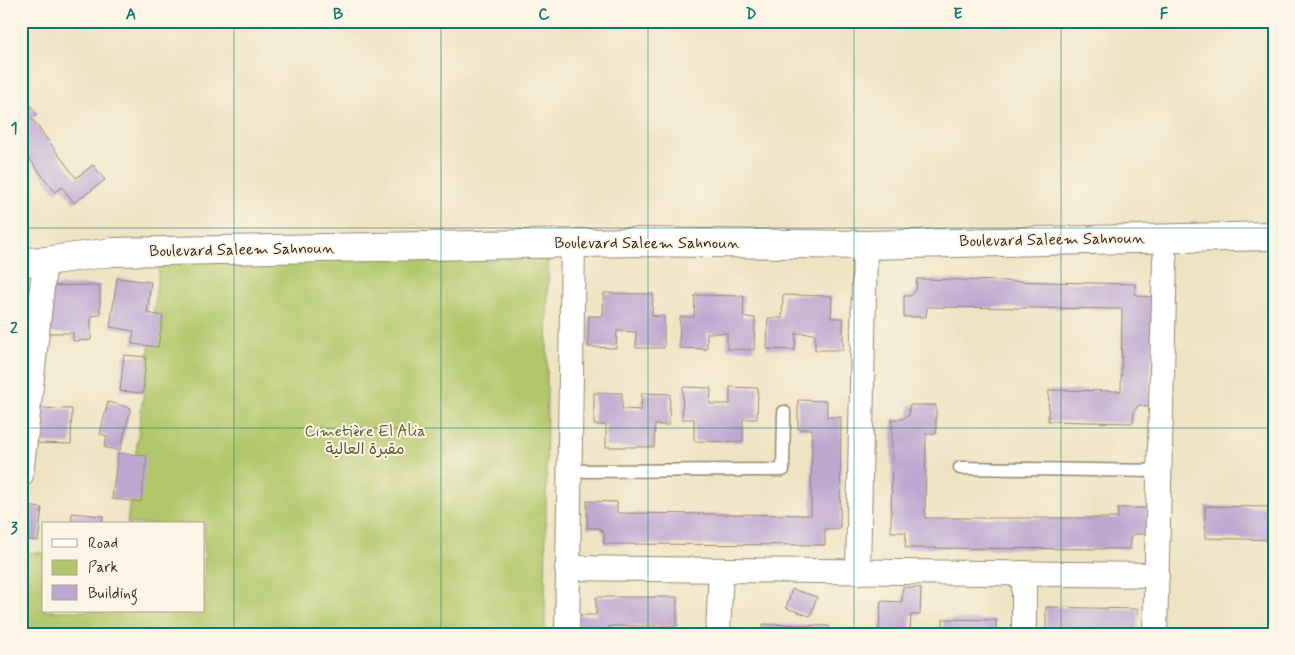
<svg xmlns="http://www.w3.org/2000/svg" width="1295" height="655" font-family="Mynerve,'Playpen Sans Arabic',sans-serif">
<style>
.green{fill:#b2c76b;stroke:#767844}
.building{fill:#bda8d1}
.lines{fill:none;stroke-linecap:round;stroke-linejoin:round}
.service-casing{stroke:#948771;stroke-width:15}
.minor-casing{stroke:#948771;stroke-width:26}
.tertiary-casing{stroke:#948771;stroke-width:30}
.service{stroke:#fff;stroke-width:12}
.minor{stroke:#fff;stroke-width:24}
.tertiary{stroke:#fff;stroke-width:28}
.grid{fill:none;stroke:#0f766e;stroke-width:1;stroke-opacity:0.55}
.labels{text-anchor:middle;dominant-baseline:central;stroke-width:4;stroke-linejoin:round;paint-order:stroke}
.street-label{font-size:16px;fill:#3b2a1e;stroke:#fcf5e5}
.park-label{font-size:16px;fill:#5f5935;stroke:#fcf5e5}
.neatline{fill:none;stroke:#0f766e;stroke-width:2}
.grid-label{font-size:16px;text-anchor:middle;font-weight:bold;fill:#0f766e}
</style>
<rect width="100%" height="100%" fill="#fcf5e5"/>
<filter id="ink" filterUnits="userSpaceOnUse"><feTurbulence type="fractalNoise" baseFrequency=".02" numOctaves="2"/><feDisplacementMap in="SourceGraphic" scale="10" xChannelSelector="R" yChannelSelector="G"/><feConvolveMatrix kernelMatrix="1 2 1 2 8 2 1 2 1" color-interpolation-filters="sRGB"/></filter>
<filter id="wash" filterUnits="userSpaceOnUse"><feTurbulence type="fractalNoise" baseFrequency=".0096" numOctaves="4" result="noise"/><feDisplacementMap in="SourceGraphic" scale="20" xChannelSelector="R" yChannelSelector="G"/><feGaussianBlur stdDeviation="1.12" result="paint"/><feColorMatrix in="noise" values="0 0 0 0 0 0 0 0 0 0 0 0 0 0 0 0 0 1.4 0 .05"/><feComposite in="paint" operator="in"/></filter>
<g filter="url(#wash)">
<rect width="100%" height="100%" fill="#eee4c4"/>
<path class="green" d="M548,256L545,634H21V552L44,553V611H204V524H127L160,260Z"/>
<g id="blocks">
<g class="building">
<path d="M25,98L37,114L32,119L76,178L93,165L105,180L74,203L62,187L55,192L21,148V101Z"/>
<path d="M117,278L151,282L147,313L163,316L158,347L132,344L134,331L110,327Z"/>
<path d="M917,279L1135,284V294L1139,296L1155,297L1149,406L1139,405L1134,411L1133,423L1048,421L1049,390L1121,391L1122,309L927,307L926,317H904V296H911L916,290Z"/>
<path d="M100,285V315L91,316V340L73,341V333H47V286Z"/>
<path d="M604,293L653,294L652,316H664V348H636V332L617,331L616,348L588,347L589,316H603Z"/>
<path d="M695,295L744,296L743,317L755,318L754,350L727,349V333H707V349L679,348L680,317H694Z"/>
<path d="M783,295L832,296L831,318H843V350H815V334L796,333L795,350L767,349L768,318H782Z"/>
<path d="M124,355L146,357L143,393L120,391Z"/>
<path d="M683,387L711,388L710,404H730V387L758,388L757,419H743V442L694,441V419H682Z"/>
<path d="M594,393H622V409L641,410L642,393L670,394L669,425H655L654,447H606V425H594Z"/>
<path d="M798,400L827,401V417H841L840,529H825V545L604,544V533L599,528H587V501L617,502V513L811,515L812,429H798Z"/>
<path d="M108,402L131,408L120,451L104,447L107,436L100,434Z"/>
<path d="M909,405H936V434H926L925,518H1118V508H1147V534H1135L1130,538V549L905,548L906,532H891L892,419H902L909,415Z"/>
<path d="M37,408L72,409L71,444L37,443Z"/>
<path d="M118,453L147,456L141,502L112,499Z"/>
<path d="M21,492L27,493L24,508L21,507Z"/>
<path d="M27,506L42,508L38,541L24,539Z"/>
<path d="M1205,506L1274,507V540L1205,538Z"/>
<path d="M72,513L103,516L102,524H71Z"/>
<path d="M903,587L921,588L920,615H911L910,634H879L881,601L902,602Z"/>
<path d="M792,589L817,597L810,616L786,608Z"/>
<path d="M596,597H677V626H609L607,634H578V615H596Z"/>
<path d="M1046,607L1138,609L1137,634H1046Z"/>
<path d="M943,619L996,620V634H943Z"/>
<path d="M763,624L829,626V634H762Z"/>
</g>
</g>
</g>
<g filter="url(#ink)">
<use href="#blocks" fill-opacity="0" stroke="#948771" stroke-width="1"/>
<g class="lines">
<g class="service-casing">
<g id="service">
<path d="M960,468L1160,471"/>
<path d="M568,471L783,470L784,412"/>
</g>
</g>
<g class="minor-casing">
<g id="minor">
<path d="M21,475L45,261"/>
<path d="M567,568L1157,575"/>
<path d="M858,572L865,245"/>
<path d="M567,634L573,243"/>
<path d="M718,634L721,570"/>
<path d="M1024,634V573"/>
<path d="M1155,634L1165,259"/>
</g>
</g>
<g class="tertiary-casing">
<path id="tertiary" d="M21,262L45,261L113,252L636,242L865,245L1274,236"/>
</g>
<use href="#service" class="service"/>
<use href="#minor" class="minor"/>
<use href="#tertiary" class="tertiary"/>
</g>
</g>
<path class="grid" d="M234,21V634M441,21V634M648,21V634M854,21V634M1061,21V634M21,228H1274M21,428H1274"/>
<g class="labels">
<g class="street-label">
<text transform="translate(1052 240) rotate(-1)">Boulevard Saleem Sahnoun</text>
<text x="647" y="243">Boulevard Saleem Sahnoun</text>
<text transform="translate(242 250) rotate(-1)">Boulevard Saleem Sahnoun</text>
</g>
<g class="park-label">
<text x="365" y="431">Cimetière El Alia<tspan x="365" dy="18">مقبرة العالية</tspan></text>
</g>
</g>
<rect width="1295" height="655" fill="none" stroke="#fcf5e5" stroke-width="55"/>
<rect x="42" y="522" width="162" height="90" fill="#fcf5e5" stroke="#afa495"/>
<rect x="52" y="539" width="25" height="8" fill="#ffffff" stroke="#afa495"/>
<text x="88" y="548" font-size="15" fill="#3b2a1e">Road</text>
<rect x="52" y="560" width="25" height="15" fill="#b2c76b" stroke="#afa495"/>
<text x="88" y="572" font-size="15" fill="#3b2a1e">Park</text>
<rect x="52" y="585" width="25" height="15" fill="#bda8d1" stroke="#afa495"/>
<text x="88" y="598" font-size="15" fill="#3b2a1e">Building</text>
<rect x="28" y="28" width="1240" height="600" class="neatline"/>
<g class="grid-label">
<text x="131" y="19">A</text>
<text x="338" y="19">B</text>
<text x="544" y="19">C</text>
<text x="751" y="19">D</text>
<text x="958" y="19">E</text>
<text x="1164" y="19">F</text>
<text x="14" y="133">1</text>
<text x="14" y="333">2</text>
<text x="14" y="533">3</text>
</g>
</svg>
